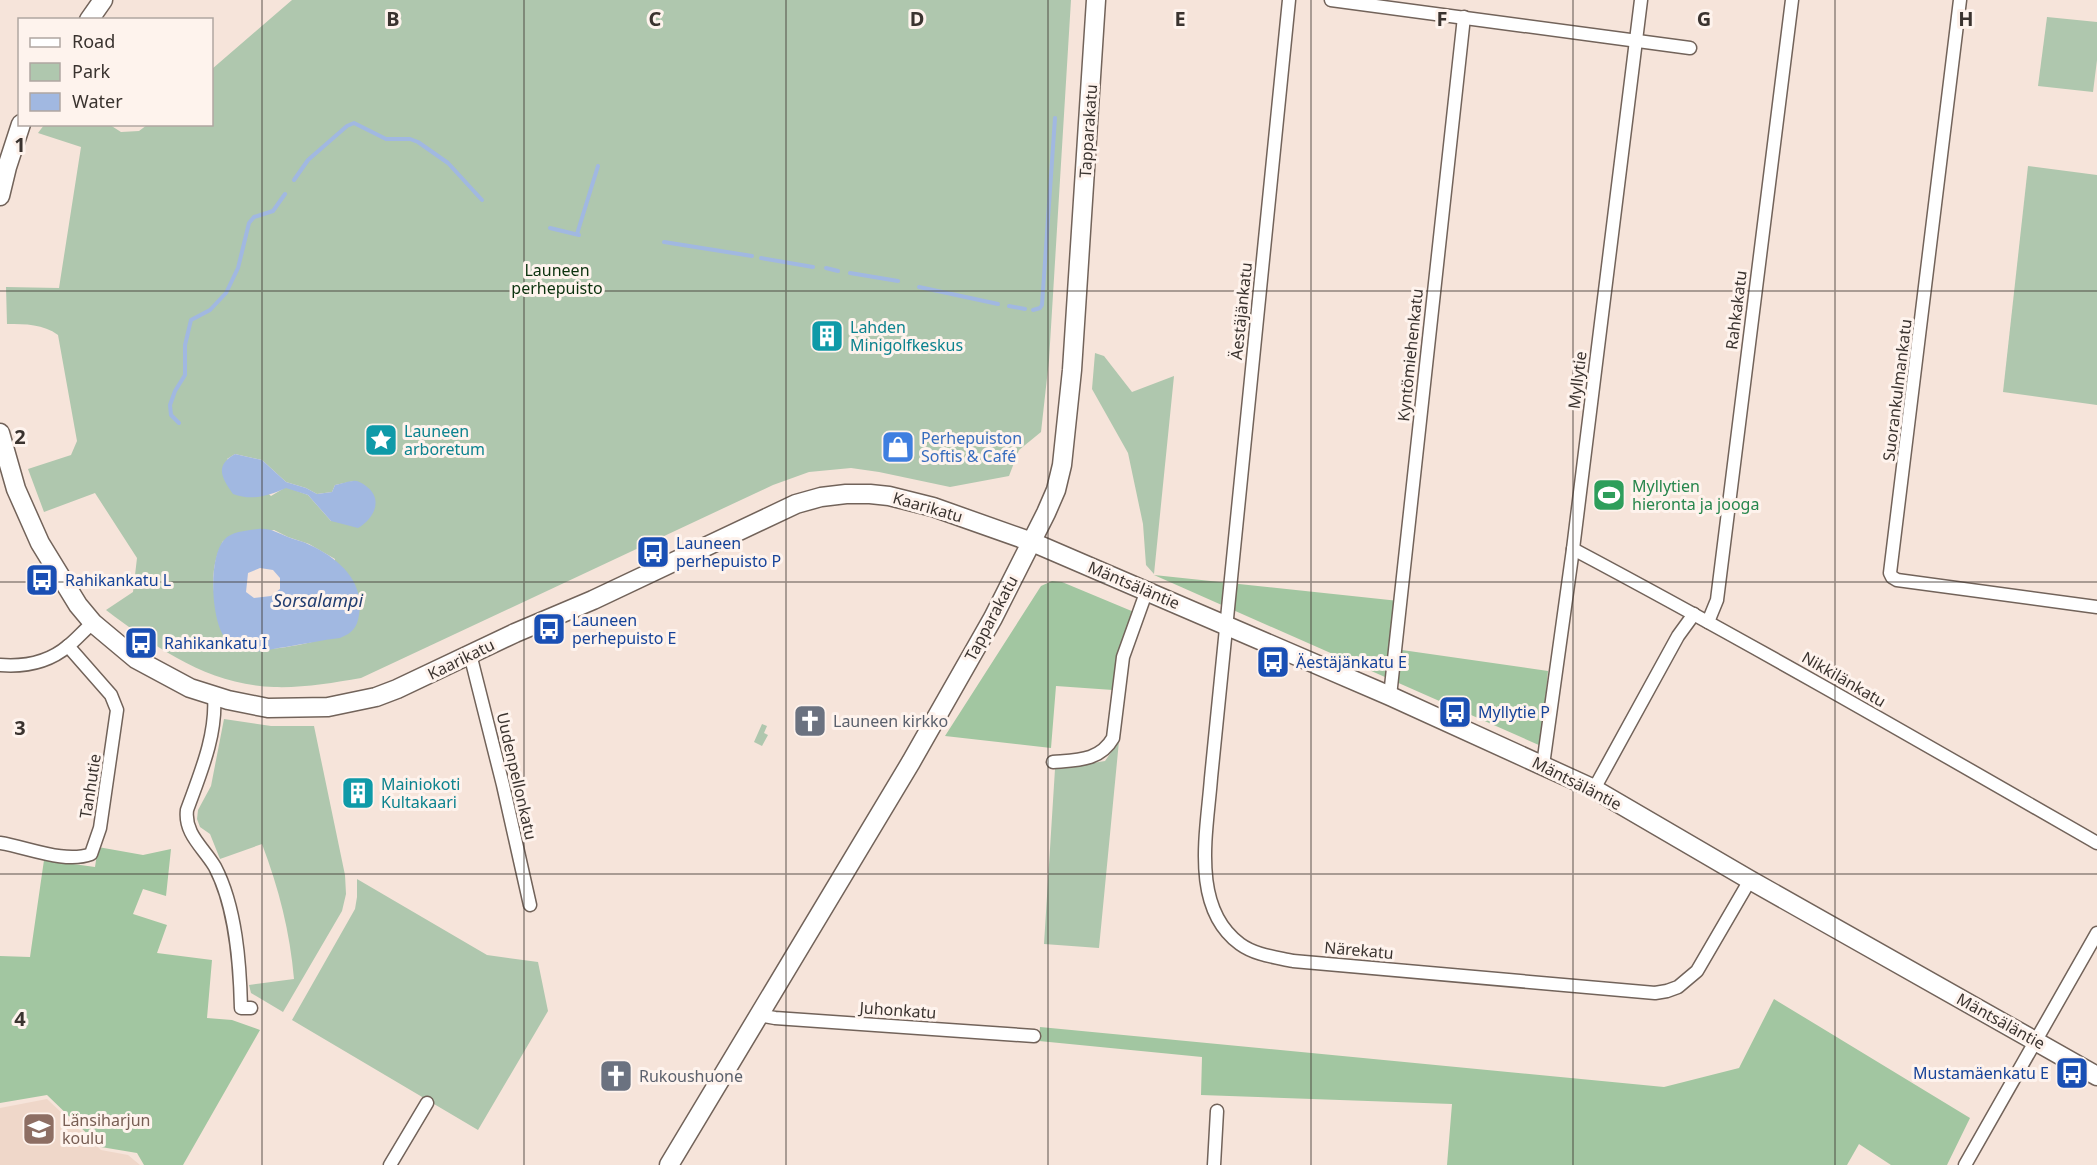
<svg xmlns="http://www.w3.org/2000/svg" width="2097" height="1165" font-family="'Noto Sans',sans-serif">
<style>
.built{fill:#efd7c9}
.green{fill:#afc7ae;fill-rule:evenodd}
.forest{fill:#a2c6a1}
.water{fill:#a1b8e1;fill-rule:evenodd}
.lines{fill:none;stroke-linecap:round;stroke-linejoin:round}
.stream{stroke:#a1b8e1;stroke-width:4}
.street-casing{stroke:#72635a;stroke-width:15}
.secondary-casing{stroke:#72635a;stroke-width:21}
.street{stroke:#fff;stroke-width:12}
.secondary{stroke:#fff;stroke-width:18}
.grid{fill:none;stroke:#3a332f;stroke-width:1.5;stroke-opacity:0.55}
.labels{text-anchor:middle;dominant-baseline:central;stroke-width:6;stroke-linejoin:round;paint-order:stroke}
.street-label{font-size:16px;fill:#3a332f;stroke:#fef3ed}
.park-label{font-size:16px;fill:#0b320e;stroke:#fef3ed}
.culture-label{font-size:16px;fill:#0d838f;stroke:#fef3ed;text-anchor:start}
.shop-label{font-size:16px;fill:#366cbe;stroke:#fef3ed;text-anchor:start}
.leisure-label{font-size:16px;fill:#27864d;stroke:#fef3ed;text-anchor:start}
.transit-label{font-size:16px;fill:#164399;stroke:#fef3ed;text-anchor:start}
.worship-label{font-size:16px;fill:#5b616d;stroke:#fef3ed;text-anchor:start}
.education-label{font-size:16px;fill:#785e54;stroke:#fef3ed;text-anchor:start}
.water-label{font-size:18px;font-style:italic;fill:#223e71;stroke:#fef3ed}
.grid-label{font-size:20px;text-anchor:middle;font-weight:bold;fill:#3a332f;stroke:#fef3ed;stroke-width:6;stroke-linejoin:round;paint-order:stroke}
</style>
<rect width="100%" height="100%" fill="#f6e4da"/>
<path class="built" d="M47,1099L101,1150L128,1155L140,1165H0V1108Z"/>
<g class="green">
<path d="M292,0H1071L1049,360L1041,432L1019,450L1009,476L950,487L879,472L851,468L809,472L773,485L361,678C332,683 303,688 274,687C209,685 156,648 106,610L133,592L137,558L95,493L44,512L28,469L71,455L77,441L58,335C43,324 26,324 7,324L6,287L59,288L81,147L38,133L44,125H110L121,132L139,131L147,125L212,124V69ZM235,454L262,460L286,482L306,488L317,494L332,492L335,485L354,481L331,521L308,495L286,487L271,496L227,459ZM274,530L288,537L309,544L335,559L319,640C297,646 243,658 226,638C219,630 218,614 216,603C211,581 213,561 223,541Z"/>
<path d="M2047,17L2097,22V60L2093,92L2038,86Z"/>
<path d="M2028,166L2097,175V405L2003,392Z"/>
<path d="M1095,353L1104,356L1132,392L1174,376L1154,574L1146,565L1143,524L1128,453L1092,389Z"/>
<path d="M224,719L271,726H314L345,875L346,894L342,911L283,1012L251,993L249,985L294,979C290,932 279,889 262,844L220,859L210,834L200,827L197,819L198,810L211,786Z"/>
<path d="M762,724L767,726L764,733L768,735L762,746L754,742Z"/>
<path d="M1119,741L1099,948L1044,944L1055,769L1105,761Z"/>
<path d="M357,879L487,955L538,962L548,1011L478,1130L292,1020L355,909L357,897Z"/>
</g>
<g class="forest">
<path d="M1154,575L1399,601L1395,649L1548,671L1541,746Z"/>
<path d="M1052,581L1062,582L1134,612L1117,664L1113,690L1056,686L1051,748L945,736L1041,586Z"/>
<path d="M98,847L143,855L171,849L166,896L143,889L133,914L167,925L157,953L212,960L207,1018L232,1020L260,1030L183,1165H144L137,1153L101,1147L47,1095L0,1103V956L30,957L44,860L95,867Z"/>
<path d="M1774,999L1970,1118L1947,1165H1891L1859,1144L1847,1165H1447L1452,1104L1201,1095L1202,1057L1039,1041L1040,1027L1664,1087L1739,1068Z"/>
</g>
<g class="water">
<path d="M235,454L262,460L286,482L306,488L317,494L332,492L335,485C341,484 348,481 353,481C358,480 363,484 366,486C384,499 374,519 358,528L331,521L308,495L286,488C268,496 252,501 233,494C222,478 214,466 235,454Z"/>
<path d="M258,529C271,528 277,533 288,537C295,540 303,541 310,545C338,558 365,581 359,615C357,628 352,633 340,638C322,640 304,644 286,647C274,648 262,653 249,651C242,650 230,644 225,638C211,620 208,558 224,540C232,531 246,531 258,529ZM260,568L273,570L280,578V589L271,596L254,598L246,592L248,573Z"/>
</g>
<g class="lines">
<g class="stream">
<path d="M294,180L308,160L347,126L354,123L386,139H410L418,142L448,163L482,200"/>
<path d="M550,228L579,235"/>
<path d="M577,234L598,166"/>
<path d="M664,242L752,256"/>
<path d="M761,258L813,267"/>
<path d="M826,268L838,271"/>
<path d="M850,273L898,281"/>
<path d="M919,287L998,304"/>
<path d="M1009,306L1025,309"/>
<path d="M1033,310L1040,308L1042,305L1055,118"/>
<path d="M179,423L171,415L170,405L175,391L185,375V345L191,320L210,310L226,293L238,268L249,223L254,217L273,211L285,194"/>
</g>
<g class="street-casing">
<g id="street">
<path d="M1289,0L1211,778C1207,832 1190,907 1240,944C1255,955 1275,957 1293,961L1655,993L1667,991L1678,987L1697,971L1750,880"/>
<path d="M1331,0L1690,48"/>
<path d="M1960,0L1890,573L1892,577L1897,580L2097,607"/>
<path d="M1573,549C1750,643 1923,743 2097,843"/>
<path d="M1708,622L1717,600L1792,0"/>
<path d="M470,654L503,785L530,905"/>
<path d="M0,665C25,667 48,663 68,646C77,639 84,630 93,623"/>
<path d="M214,696C217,735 200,774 187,810C184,834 204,848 215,867C236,907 240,964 241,1008H251"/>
<path d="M1390,696L1464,17"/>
<path d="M1053,762C1077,760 1100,761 1113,738L1123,657L1147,590"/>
<path d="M1543,765L1573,549L1641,0"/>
<path d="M1594,789L1678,636L1694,614"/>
<path d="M0,843C27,847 65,864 91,854L100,828L117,710L111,695L68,646"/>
<path d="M759,1015L775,1018L1034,1036"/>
<path d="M390,1165L427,1103"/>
<path d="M1214,1165L1217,1111"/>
<path d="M1965,1165L2097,933"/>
</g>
</g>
<g class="secondary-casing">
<g id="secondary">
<path d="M89,20L103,0"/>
<path d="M0,196L7,167L21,124"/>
<path d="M0,433L16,489L40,543L78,605L93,623L136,659L190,688L228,700L268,708L328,707L376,697L397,689L515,633L593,600L796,504L821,497L846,494H870L889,496L933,507L1032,542L1390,696L1594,789L1750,880L2097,1076"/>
<path d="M669,1165L911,762L993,618L1046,513L1056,490L1062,465L1072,370L1096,0"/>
</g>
</g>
<use href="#street" class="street"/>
<use href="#secondary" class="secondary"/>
</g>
<path class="grid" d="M262,0V1165M524,0V1165M786,0V1165M1048,0V1165M1311,0V1165M1573,0V1165M1835,0V1165M0,291H2097M0,582H2097M0,874H2097"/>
<defs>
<g id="building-square" transform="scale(1.725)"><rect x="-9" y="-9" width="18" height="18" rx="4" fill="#0f9aa8" stroke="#fef3ed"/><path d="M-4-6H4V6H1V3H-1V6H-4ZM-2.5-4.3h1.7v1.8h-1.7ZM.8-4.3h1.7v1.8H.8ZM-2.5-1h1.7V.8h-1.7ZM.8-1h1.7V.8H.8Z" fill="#fff"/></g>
<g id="sight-square" transform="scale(1.725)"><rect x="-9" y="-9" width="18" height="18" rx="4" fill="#0f9aa8" stroke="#fef3ed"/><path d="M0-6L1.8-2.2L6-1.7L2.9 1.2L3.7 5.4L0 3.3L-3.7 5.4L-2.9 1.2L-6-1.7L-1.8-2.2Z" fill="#fff"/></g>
<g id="shop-square" transform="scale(1.725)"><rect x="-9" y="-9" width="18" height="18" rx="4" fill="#3f7fe0" stroke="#fef3ed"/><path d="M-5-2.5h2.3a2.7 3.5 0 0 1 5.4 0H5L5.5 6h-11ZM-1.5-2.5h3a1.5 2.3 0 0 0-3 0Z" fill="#fff"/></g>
<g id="stadium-square" transform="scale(1.725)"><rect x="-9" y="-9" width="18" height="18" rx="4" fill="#2e9e5b" stroke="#fef3ed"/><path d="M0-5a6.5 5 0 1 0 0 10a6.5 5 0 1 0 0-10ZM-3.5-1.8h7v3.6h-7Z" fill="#fff"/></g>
<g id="bus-square" transform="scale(1.725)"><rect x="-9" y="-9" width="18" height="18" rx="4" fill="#1a4fb4" stroke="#fef3ed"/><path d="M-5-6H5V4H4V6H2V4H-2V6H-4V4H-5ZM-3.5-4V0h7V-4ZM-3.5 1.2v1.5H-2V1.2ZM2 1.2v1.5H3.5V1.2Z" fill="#fff"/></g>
<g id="church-square" transform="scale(1.725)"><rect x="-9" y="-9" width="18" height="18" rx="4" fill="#6b7280" stroke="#fef3ed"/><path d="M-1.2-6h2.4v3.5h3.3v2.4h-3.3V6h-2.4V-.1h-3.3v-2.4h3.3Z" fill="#fff"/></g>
<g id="school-square" transform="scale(1.725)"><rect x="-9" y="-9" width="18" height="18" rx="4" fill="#8d6e63" stroke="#fef3ed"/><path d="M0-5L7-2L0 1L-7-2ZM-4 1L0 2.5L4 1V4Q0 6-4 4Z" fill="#fff"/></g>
</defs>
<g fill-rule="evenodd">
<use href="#building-square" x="827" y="336"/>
<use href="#sight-square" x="381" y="440"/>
<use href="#shop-square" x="898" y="447"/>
<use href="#stadium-square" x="1609" y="495"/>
<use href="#bus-square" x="653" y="552"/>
<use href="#bus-square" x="42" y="580"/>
<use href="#bus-square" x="549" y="629"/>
<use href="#bus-square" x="141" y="643"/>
<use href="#bus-square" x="1273" y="662"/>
<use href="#bus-square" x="1455" y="712"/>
<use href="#church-square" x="810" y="721"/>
<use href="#building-square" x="358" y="793"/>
<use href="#bus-square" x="2072" y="1073"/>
<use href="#church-square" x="616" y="1076"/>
<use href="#school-square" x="39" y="1129"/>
</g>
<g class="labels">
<g class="street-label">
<text transform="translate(1088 131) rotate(-86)">Tapparakatu</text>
<text transform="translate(1736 310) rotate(-83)">Rahkakatu</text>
<text transform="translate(1241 311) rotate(-84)">Äestäjänkatu</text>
<text transform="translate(1410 355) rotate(-84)">Kyntömiehenkatu</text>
<text transform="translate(1577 380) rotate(-83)">Myllytie</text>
<text transform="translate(1897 390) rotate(-83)">Suorankulmankatu</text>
<text transform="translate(928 507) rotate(16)">Kaarikatu</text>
<text transform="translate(1134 585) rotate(23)">Mäntsäläntie</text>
<text transform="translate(991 618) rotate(-62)">Tapparakatu</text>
<text transform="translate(461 659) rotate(-26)">Kaarikatu</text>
<text transform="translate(1844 679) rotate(30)">Nikkilänkatu</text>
<text transform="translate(517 776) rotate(77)">Uudenpellonkatu</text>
<text transform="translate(1577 783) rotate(27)">Mäntsäläntie</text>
<text transform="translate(90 786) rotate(-81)">Tanhutie</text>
<text transform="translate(1359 950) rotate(5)">Närekatu</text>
<text transform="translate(898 1010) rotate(4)">Juhonkatu</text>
<text transform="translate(2001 1021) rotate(29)">Mäntsäläntie</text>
</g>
<g class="park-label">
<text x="557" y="270">Launeen<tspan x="557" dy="18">perhepuisto</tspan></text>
</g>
<g class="culture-label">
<text x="850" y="327">Lahden<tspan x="850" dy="18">Minigolfkeskus</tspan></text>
<text x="404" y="431">Launeen<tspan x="404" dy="18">arboretum</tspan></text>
<text x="381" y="784">Mainiokoti<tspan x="381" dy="18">Kultakaari</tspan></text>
</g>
<g class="shop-label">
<text x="921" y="438">Perhepuiston<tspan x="921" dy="18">Softis &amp; Café</tspan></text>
</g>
<g class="leisure-label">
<text x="1632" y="486">Myllytien<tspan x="1632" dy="18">hieronta ja jooga</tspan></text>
</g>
<g class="transit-label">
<text x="676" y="543">Launeen<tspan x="676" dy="18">perhepuisto P</tspan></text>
<text x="65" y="580">Rahikankatu L</text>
<text x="572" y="620">Launeen<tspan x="572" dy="18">perhepuisto E</tspan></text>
<text x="164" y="643">Rahikankatu I</text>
<text x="1296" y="662">Äestäjänkatu E</text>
<text x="1478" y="712">Myllytie P</text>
<text x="2049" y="1073" text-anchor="end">Mustamäenkatu E</text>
</g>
<g class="worship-label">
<text x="833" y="721">Launeen kirkko</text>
<text x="639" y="1076">Rukoushuone</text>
</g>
<g class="education-label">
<text x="62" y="1120">Länsiharjun<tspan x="62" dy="18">koulu</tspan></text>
</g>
<g class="water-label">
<text x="318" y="600">Sorsalampi</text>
</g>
</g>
<g class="grid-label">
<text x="393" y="26">B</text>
<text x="655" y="26">C</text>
<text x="917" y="26">D</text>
<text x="1180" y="26">E</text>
<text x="1442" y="26">F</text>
<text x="1704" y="26">G</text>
<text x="1966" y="26">H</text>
<text x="20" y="152">1</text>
<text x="20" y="444">2</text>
<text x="20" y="735">3</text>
<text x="20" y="1026">4</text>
</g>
<rect x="18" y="18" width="195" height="108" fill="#fef3ed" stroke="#b0a6a1" stroke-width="1.5"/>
<rect x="30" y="38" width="30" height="9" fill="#ffffff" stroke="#b0a6a1" stroke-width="1.5"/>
<text x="72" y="48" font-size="18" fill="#3a332f">Road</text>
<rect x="30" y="63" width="30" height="18" fill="#afc7ae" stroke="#b0a6a1" stroke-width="1.5"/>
<text x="72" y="78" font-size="18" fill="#3a332f">Park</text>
<rect x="30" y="93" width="30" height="18" fill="#a1b8e1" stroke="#b0a6a1" stroke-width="1.5"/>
<text x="72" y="108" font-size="18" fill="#3a332f">Water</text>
</svg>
